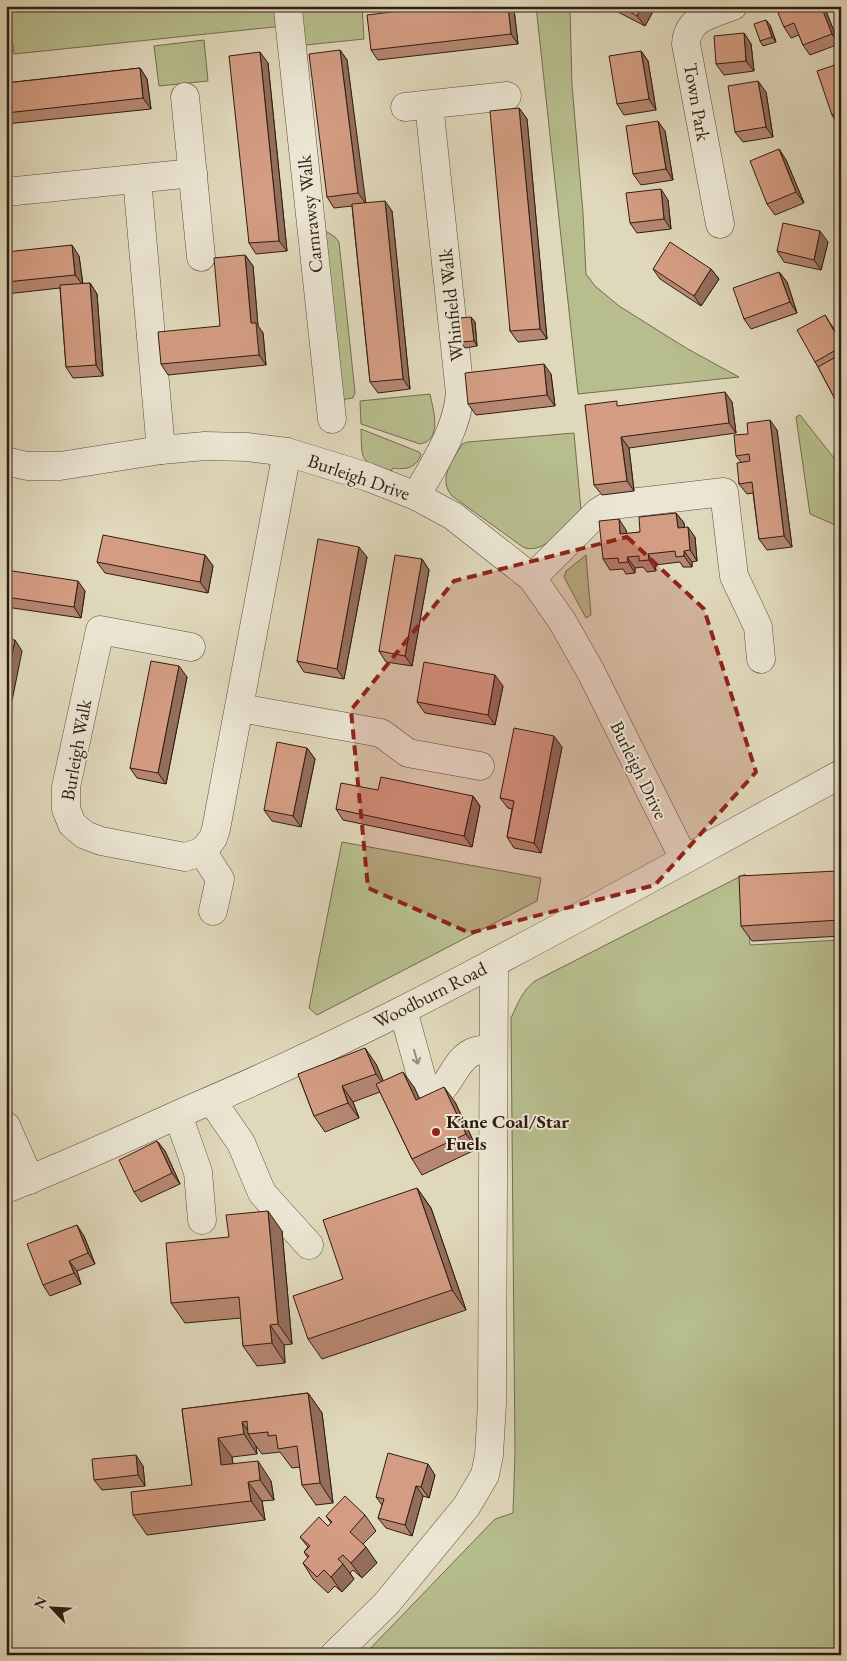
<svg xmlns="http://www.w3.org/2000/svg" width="847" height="1661" font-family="'EB Garamond',serif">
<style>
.green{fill:#b7bd8d;stroke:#746c50}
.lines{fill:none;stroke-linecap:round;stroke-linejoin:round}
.minor-casing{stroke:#5c4b3d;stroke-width:29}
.minor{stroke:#ebe6d3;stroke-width:28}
.wall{fill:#b68771;stroke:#301c13}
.shaded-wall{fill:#946e5c;stroke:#301c13}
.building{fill:#d49d83;stroke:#301c13}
.oneway{stroke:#978b7d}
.marked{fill:#8f2418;fill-opacity:0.2;stroke:#8f2418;stroke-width:4;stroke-dasharray:10 6;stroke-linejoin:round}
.poi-dot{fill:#8f2418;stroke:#ebe6d3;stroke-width:2}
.labels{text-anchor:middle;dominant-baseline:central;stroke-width:4;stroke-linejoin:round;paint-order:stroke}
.street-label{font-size:19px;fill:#301c13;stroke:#ebe6d3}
.poi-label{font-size:19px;font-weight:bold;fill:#301c13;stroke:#ebe6d3;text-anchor:start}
</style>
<rect width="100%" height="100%" fill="#e0d8bb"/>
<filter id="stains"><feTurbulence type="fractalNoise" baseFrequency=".004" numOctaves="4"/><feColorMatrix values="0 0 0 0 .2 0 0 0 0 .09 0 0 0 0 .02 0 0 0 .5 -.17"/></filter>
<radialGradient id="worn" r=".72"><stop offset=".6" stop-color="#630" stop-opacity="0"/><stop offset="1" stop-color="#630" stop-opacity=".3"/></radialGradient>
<g class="green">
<path d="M8,6H323V9L362,6L364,39L296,46L293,25L14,54Z"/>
<path d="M536,6H570L572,85L583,213L586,274L595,286L619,306L686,348L739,377L578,394Z"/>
<path d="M204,40L208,81L159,86L154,46Z"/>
<path d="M324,230L335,237L339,242L355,392L353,398L334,401Z"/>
<path d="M430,394C433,409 443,440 420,444L361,424L360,401Z"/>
<path d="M800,415L841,467V530L833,524L810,514L796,417Z"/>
<path d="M361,429L419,452L421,454C417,468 405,470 393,468L391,471C359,462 362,461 361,429Z"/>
<path d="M574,433L581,510C568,523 543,557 523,547L452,496C437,478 453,461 462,444L468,442Z"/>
<path d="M586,555L591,615L586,618L564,577L566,571Z"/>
<path d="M342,842L541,878L537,901L317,1015L309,1008Z"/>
<path d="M745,874L750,945L841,940V1655H364L495,1519L513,1513L515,1452L511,1018C518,1003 522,991 535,981Z"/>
</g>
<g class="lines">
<g class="minor-casing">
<g id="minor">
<path d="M288,10L332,419"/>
<path d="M185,97L201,257"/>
<path d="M405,107L507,96"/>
<path d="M137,179L161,450"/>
<path d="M6,192L193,173"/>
<path d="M720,224L686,44C687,18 712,14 733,6"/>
<path d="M6,461L27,466H60L161,450L205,446L247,447L287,452L368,477L416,496L453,516L532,578L562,621L591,672L684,859"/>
<path d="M416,496C434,464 457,431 460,393L429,105"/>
<path d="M532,578L598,512L606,507L621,504L724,492L734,576L758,627L761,659"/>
<path d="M191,647L100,630L66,787V809L72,824L85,835L101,841L185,857L198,853L205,849L213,838L216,829L287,452"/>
<path d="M240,708L381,733L408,753L480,766"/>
<path d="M202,851L220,879L213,911"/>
<path d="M403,1010L425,1090L434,1095C451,1086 455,1059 473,1052C479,1049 487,1050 493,1049"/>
<path d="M212,1101L241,1143L262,1193L309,1245"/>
<path d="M178,1115L198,1172L202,1220"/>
<path d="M6,1126L30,1180"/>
<path d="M6,1189C70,1164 132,1135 195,1107C266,1077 335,1044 403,1010C551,935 695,853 841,774"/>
<path d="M334,1655L386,1604L466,1507L485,1475L489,1455L492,1404L494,963"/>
</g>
</g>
<use href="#minor" class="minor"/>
</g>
<g class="wall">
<path d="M613,6H656L645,26L616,11Z"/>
<path d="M824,6L839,44L810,55L803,45L799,35L791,38L784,27L789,9Z"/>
<path d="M514,9L518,44L378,60L371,50Z"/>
<path d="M770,25L776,42L763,46L760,41Z"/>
<path d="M744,33L751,44L754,71L724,75L716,64Z"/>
<path d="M340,50L347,60L365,203L392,211L410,389L378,393L370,382L352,206L334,208L327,197Z"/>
<path d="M641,51L648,61L656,110L624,115L617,104Z"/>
<path d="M268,63L287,251L256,254L249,243Z"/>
<path d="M841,63V125L839,126L832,115Z"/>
<path d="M140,68L147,79L151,109L6,124V83Z"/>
<path d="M766,92L773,137L743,142L735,132Z"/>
<path d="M519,108L527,119L547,339L518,342L510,331Z"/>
<path d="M665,131L673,180L641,185L633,174Z"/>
<path d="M779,149L786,160L804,203L775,215L767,204Z"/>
<path d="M668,200L671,229L637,233L630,223Z"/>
<path d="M828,242L821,270L784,262L777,251Z"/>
<path d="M6,252L79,256L83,284L90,283L97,294L103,376L73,378L66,367L60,288L6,294Z"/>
<path d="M245,255L253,266L258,326L263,333L266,365L168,375L161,364L220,326Z"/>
<path d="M653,269H711L719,279L701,306L660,279Z"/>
<path d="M779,272L787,282L797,313L751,329L744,319Z"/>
<path d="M471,317L475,322L477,346L465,348L461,342Z"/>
<path d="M832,326L841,341V407L835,399L818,367L815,362Z"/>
<path d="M551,374L555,406L476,415L468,404Z"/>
<path d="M732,402L736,433L629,448L634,491L602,495L594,485L620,406Z"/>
<path d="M777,430L792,547L767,550L759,539L753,493L747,494L739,484L741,462L736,456Z"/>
<path d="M676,513L684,523V527L695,537L697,561L692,562V567H683L680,562L655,565L656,571L647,572L643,567L635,568V573L626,574L623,569L610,570L603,559L626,530L627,534L640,532Z"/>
<path d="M205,555L213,566L208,593L105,573L97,562Z"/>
<path d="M367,557L344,679L304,672L297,661Z"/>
<path d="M422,559L429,570L412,666L386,662L379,651Z"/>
<path d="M6,570L85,591L81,618L6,607Z"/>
<path d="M187,677L166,784L137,778L130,768Z"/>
<path d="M503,686L495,725L425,713L417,702Z"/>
<path d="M562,747L541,853L514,848L507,837L512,809L508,808L500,798Z"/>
<path d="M307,748L315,759L301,827L272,821L264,810Z"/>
<path d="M378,790L473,796L480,806L472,847L343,820L336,809Z"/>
<path d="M837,871L841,876V936L752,941L741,926Z"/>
<path d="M376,1064L383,1081L414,1087L419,1098L455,1102L477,1149L422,1175L412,1159L380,1092L353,1102L359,1118L325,1132L314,1116L298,1074Z"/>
<path d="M157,1141L165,1151L180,1184L141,1202L134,1192Z"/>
<path d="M417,1188L431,1208L466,1310L322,1359L308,1339L343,1279Z"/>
<path d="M282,1231L292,1344L284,1345L285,1363L257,1366L243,1346L241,1318L185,1323L171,1303Z"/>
<path d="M84,1236L95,1264L77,1271L81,1284L50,1296L43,1285Z"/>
<path d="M308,1393L322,1413L333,1503L316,1505L302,1485L300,1467L292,1468L280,1452L262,1454L256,1446L257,1454L232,1457L233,1464L271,1481L274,1500L262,1501L265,1520L147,1535L133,1515L192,1485L182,1409Z"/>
<path d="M143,1466L145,1486L102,1490L94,1480Z"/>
<path d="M435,1475L429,1498L423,1496L412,1536L386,1528L378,1518L382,1505L376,1497Z"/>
<path d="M365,1515L376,1531L363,1544L377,1563L362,1578L353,1570L350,1573L354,1579L342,1592L335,1586L328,1593L313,1579L303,1563L308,1558L304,1552L308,1547L300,1537L328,1526L331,1523L326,1516Z"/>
</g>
<g class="shaded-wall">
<path d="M508,6H512L514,9L518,44L511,34Z"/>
<path d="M642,6H656L645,26L637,16Z"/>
<path d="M821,6H824L839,44L832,34Z"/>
<path d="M766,20L770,25L776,42L772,37Z"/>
<path d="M744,33L751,44L754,71L746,61Z"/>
<path d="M340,50L347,60L366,204L358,193Z"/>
<path d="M641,51L648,61L656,110L649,99Z"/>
<path d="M260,52L268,63L287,251L279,241Z"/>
<path d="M140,68L147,79L151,109L143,98Z"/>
<path d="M758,81L766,92L773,137L766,127Z"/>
<path d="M519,108L527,119L547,339L540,329Z"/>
<path d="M658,121L665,131L673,180L666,169Z"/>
<path d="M779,149L786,160L804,203L796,192Z"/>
<path d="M661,189L668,200L671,229L664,219Z"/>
<path d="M385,201L392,211L410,389L403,379Z"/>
<path d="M820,231L828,242L821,270L814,260Z"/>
<path d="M72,245L79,256L83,285L75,275Z"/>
<path d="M245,255L253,266L258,326L263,333L266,365L259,355L251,323Z"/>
<path d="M711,269L719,279L701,306L694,296Z"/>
<path d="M779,272L787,282L797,313L790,302Z"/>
<path d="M90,283L97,294L103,376L96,365Z"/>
<path d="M825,315L832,326L841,341V343Z"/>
<path d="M471,317L475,322L477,346L474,341Z"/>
<path d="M544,364L551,374L555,406L547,395Z"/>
<path d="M725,392L732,402L736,433L729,423Z"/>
<path d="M770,420L777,430L792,547L784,536Z"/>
<path d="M621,437L629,448L634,491L627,481Z"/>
<path d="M676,513L684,523L685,538L678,528Z"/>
<path d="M619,519L626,530L628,545L620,534Z"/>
<path d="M688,527L695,537L697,561L690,550Z"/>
<path d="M359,547L367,557L344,679L337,669Z"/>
<path d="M684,551L692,562V567L684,556Z"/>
<path d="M648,554L655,565L656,571L649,560Z"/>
<path d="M205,555L213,566L208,593L200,582Z"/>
<path d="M627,557L635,568V573L628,562Z"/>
<path d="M422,559L429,570L412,666L405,656Z"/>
<path d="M78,581L85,591L81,618L74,607Z"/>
<path d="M15,640L22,651L6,731V683Z"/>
<path d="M179,666L187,677L166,784L158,773Z"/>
<path d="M495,675L503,686L495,725L488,715Z"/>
<path d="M554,736L562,747L541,853L534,843Z"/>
<path d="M307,748L315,759L301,827L293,816Z"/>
<path d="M473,796L480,806L472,847L464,836Z"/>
<path d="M837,871L841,876V921L840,920Z"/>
<path d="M365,1048L376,1064L387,1089L376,1074Z"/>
<path d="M403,1072L414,1087L427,1115L416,1100Z"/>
<path d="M342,1086L353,1102L359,1118L348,1103Z"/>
<path d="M444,1087L455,1102L477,1149L466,1134Z"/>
<path d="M157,1141L165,1151L180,1184L172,1173Z"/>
<path d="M417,1188L431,1208L466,1310L452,1290Z"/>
<path d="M268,1211L282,1231L292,1344L278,1324Z"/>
<path d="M77,1225L84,1236L95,1264L88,1253Z"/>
<path d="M69,1261L77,1271L81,1284L74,1273Z"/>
<path d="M270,1325L284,1345L285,1363L272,1343Z"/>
<path d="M308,1393L322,1413L333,1503L320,1483Z"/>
<path d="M242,1422L250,1434H248L256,1446L257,1454L244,1434Z"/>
<path d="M218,1438L232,1457L235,1485L221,1465Z"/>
<path d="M136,1455L143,1466L145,1486L138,1475Z"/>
<path d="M258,1461L271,1481L274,1500L260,1480Z"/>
<path d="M428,1464L435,1475L429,1498L421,1487Z"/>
<path d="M248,1482L262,1501L265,1520L251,1501Z"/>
<path d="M416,1486L423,1496L412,1536L405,1525Z"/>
<path d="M366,1547L377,1563L362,1578L351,1563Z"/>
<path d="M343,1564L354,1579L342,1592L331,1577Z"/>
</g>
<g class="building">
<path d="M443,6H508L511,34L371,50L367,15Z"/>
<path d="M620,6H642L637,16Z"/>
<path d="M788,6H821L832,34L803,45L794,23L784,27L778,13L789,9Z"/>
<path d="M766,20L772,37L760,41L754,24Z"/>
<path d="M744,33L746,61L716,64L714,36Z"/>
<path d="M340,50L358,193L327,197L309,54Z"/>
<path d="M641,51L649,99L617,104L609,56Z"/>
<path d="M260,52L279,241L249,243L229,56Z"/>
<path d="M841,63V112L832,115L817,71Z"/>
<path d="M140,68L143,98L6,113V83Z"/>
<path d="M758,81L766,127L735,132L728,86Z"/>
<path d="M519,108L540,329L510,331L490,111Z"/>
<path d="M658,121L666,169L633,174L626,126Z"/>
<path d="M779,149L796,192L767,204L750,161Z"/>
<path d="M661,189L664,219L630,223L626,193Z"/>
<path d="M385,201L403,379L370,382L352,204Z"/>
<path d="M783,223L820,231L814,260L777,251Z"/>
<path d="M670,242L711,269L694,296L653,269Z"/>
<path d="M72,245L75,275L6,282V252Z"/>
<path d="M245,255L251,323H256L259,355L161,364L158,332L220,326L214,258Z"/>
<path d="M779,272L790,302L744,319L733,288Z"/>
<path d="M90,283L96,365L66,367L60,285Z"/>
<path d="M825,315L841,343V347L815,362L797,330Z"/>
<path d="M471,317L474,341L461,342L459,318Z"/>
<path d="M841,354V396L835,399L818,367Z"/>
<path d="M544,364L547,395L468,404L465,373Z"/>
<path d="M725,392L729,423L621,437L627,481L594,485L585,405L617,401V406Z"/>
<path d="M770,420L784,536L759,539L752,482L739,484L737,463L750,461L749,454L736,456L734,435L748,434L747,423Z"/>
<path d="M676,513L678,528L688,527L690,550L684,551V556L676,557L675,551L648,554L649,560L639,561V556L627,557L628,562L619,563L618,558L603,559L599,521L619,519L620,534L640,532L639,517Z"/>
<path d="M103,535L205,555L200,582L97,562Z"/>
<path d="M318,539L359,547L337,669L297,661Z"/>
<path d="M395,555L422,559L405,656L379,651Z"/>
<path d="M6,570L78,581L74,607L6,597Z"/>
<path d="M6,639L15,640L6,683Z"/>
<path d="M151,661L179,666L158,773L130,768Z"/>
<path d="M424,662L495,675L488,715L417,702Z"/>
<path d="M514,728L554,736L534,843L507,837L514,801L500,798Z"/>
<path d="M277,742L307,748L293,816L264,810Z"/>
<path d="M381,777L473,796L464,836L336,809L341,783L378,790Z"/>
<path d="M837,871L840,920L741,926L739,876Z"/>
<path d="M365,1048L376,1074L342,1086L348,1103L314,1116L298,1074Z"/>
<path d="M403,1072L416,1100L444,1087L466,1134L412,1159L376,1084Z"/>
<path d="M157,1141L172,1173L134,1192L119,1160Z"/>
<path d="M417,1188L452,1290L308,1339L293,1296L343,1279L323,1220Z"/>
<path d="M268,1211L278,1324L270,1325L272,1343L243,1346L239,1297L171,1303L166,1243L229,1237L226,1215Z"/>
<path d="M77,1225L88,1253L69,1261L74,1273L43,1285L27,1244Z"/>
<path d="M308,1393L320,1483L302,1485L297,1446L278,1449L276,1435L268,1436V1432L248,1434L247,1421L242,1422L244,1434L218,1438L221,1465L258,1461L260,1480L248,1482L251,1501L133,1515L131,1492L192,1485L182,1409Z"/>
<path d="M388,1453L428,1464L421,1487L416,1486L405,1525L378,1518L384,1499L376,1497Z"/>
<path d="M136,1455L138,1475L94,1480L92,1459Z"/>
<path d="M345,1496L365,1515L350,1532L366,1547L351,1563L343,1555L338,1559L343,1564L331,1577L324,1570L317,1577L303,1563L309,1556L304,1552L310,1546L300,1537L319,1517L328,1526L332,1522L326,1516Z"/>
</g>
<defs><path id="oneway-shaft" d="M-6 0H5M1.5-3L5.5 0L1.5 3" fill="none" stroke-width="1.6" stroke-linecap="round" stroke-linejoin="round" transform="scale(1.25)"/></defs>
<use class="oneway" href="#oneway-shaft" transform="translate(416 1057) rotate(74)"/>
<path class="marked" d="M627,537L704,609L756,772L655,885L470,933L368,888L351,710L454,581Z"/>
<circle class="poi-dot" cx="436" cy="1132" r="5"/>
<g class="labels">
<g class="street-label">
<text transform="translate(697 102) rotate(80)">Town Park</text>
<text transform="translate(310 214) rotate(-96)">Carnrawsy Walk</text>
<text transform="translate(451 305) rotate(-96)">Whinfield Walk</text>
<text transform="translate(359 477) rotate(19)">Burleigh Drive</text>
<text transform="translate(76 750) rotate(-80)">Burleigh Walk</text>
<text transform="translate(639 770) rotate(64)">Burleigh Drive</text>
<text transform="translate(430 995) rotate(-27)">Woodburn Road</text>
</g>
<g class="poi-label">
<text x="446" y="1121">Kane Coal/Star<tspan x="446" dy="22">Fuels</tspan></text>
</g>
</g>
<rect width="847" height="1661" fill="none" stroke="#e0d8bb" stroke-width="25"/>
<rect x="8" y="8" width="832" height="1646" fill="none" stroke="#301c13" stroke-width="2.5"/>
<rect x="12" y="12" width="822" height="1636" fill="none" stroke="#301c13"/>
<g transform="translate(52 1608) rotate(295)" stroke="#ebe6d3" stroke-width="4" paint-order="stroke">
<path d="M0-4L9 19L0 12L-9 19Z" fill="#301c13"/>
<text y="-8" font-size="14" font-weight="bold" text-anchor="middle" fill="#301c13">N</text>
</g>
<rect width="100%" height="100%" filter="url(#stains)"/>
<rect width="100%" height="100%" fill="url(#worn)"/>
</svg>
